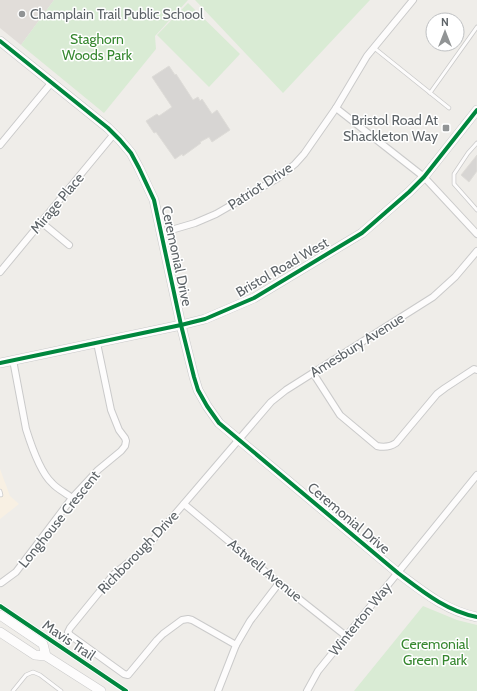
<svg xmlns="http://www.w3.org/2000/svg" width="477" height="691" font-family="Cabin,sans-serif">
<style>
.commercial{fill:#f8f0e3}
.education{fill:#e1ddd9}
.green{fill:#d9ebd4}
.building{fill:#d7d5d3;stroke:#dedcd8}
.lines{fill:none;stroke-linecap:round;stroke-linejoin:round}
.lane-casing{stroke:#cacaca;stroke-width:4.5}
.street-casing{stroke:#cacaca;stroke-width:8}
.secondary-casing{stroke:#cacaca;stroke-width:10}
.lane{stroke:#fdfcfc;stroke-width:3}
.street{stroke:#fdfcfc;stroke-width:6}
.secondary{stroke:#fdfcfc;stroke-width:9}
.cycleway-casing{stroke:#fff;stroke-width:6}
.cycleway{stroke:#00873e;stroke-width:4}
.poi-dot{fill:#919495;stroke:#fff;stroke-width:1.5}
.labels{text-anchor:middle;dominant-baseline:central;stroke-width:3;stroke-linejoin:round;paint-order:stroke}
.poi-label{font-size:14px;fill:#5e6468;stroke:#fff;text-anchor:start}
.park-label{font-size:14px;fill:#36872f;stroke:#fff}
.street-label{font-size:14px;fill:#5e6468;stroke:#fff}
</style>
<rect width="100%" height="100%" fill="#efede9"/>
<path class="commercial" d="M0,469L10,496L19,504L0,519Z"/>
<path class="education" d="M0,0H54L21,45L0,28Z"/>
<g class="green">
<path d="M54,0H188L155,36L156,49L104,113L21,45Z"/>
<path d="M195,0H370L283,93Z"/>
<path d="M188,3L240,54L209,87L157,35Z"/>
<path d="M423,606L457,620L477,625V691H354Z"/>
</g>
<g class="building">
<path d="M169,66L175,75L176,74L193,100L198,97L200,101L202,99L212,114L217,110L230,130L212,142L209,137L200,142L201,143L183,156L182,154L175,159L156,132L154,133L146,121L157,114L159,116L172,107L152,77Z"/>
<path d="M477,155V171L469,182L461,175Z"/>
</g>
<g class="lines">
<g class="lane-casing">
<g id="lane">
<path d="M373,47L449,108"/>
<path d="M430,93L477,27"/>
<path d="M477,143L468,153L454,174V184L477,210"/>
<path d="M0,491L1,495"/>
<path d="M13,691L26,675L33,672L40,675L61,691"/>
</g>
</g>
<g class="street-casing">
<g id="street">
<path d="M336,108L424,177L477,234"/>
<path d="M0,145L52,82"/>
<path d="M41,222L69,245"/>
<path d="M161,233L195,223L216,214L278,178L295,164L304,154L336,108L367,56L413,0"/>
<path d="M0,272L114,134"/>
<path d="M13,360L26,429C31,445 40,472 52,483C57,489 66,493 72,498"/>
<path d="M313,373L340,415L377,446C385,448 390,447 396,443L437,394L445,388L474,369L477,370"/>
<path d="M184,504L279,583L346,636"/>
<path d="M1,583L16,572L72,498L98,470L121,451L125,446L126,441L125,438L119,430L111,410L97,343"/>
<path d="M236,645L192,620L188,619L182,620L163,634L157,640L128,675L124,674L70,635L68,632L70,628L114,574L146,548L271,402L286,390L433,297L455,277L477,251"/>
<path d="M218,691L236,645L250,621L279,583"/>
<path d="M307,691L318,671L477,475"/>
</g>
</g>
<g class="secondary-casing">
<g id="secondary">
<path d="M0,41L108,128L120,140L131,153L139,168L154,200L181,325L194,377L198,390L207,406L219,423L398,573C422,591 446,611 477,617"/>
<path d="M0,363L181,325L205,319L254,298L362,233L409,192L424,177L477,110"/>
<path d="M0,615L43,644L46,656"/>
<path d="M0,632L35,655L46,656L101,691"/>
</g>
</g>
<use href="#lane" class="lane"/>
<use href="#street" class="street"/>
<use href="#secondary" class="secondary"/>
<g class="cycleway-casing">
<g id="cycleway">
<path d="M0,41L108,128L120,140L131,153L139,168L154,200L181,325L194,377L198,390L207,406L219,423L398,573C422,591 446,611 477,617"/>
<path d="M0,363L181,325L205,319L254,298L362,233L409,192L424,177L477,110"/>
<path d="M0,606L126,691"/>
</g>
</g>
<use href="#cycleway" class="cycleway"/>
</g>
<g class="poi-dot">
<circle cx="22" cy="14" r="4"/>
<rect x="442" y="124" width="8" height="8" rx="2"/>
</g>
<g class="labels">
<g class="poi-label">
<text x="30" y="14">Champlain Trail Public School</text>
<text x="438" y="120" text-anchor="end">Bristol Road At<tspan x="438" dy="16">Shackleton Way</tspan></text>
</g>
<g class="park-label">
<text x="97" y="39">Staghorn<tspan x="97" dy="16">Woods Park</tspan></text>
<text x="435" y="644">Ceremonial<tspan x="435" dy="16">Green Park</tspan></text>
</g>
<g class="street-label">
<text transform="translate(260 186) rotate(-33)">Patriot Drive</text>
<text transform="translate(57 203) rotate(-50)">Mirage Place</text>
<text transform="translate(177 256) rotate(78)">Ceremonial Drive</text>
<text transform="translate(282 267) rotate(-30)">Bristol Road West</text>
<text transform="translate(357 345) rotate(-32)">Amesbury Avenue</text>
<text transform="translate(349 518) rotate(40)">Ceremonial Drive</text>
<text transform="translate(59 519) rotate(-51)">Longhouse Crescent</text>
<text transform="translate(138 552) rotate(-46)">Richborough Drive</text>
<text transform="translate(265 570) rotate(39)">Astwell Avenue</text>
<text transform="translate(360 619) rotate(-51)">Winterton Way</text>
<text transform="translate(69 640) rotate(34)">Mavis Trail</text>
</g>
</g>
<g transform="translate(445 32)"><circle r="19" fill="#ffffff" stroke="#bfc1c3"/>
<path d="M0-3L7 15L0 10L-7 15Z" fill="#919495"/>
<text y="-6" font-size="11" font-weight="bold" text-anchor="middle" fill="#5e6468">N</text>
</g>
</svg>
